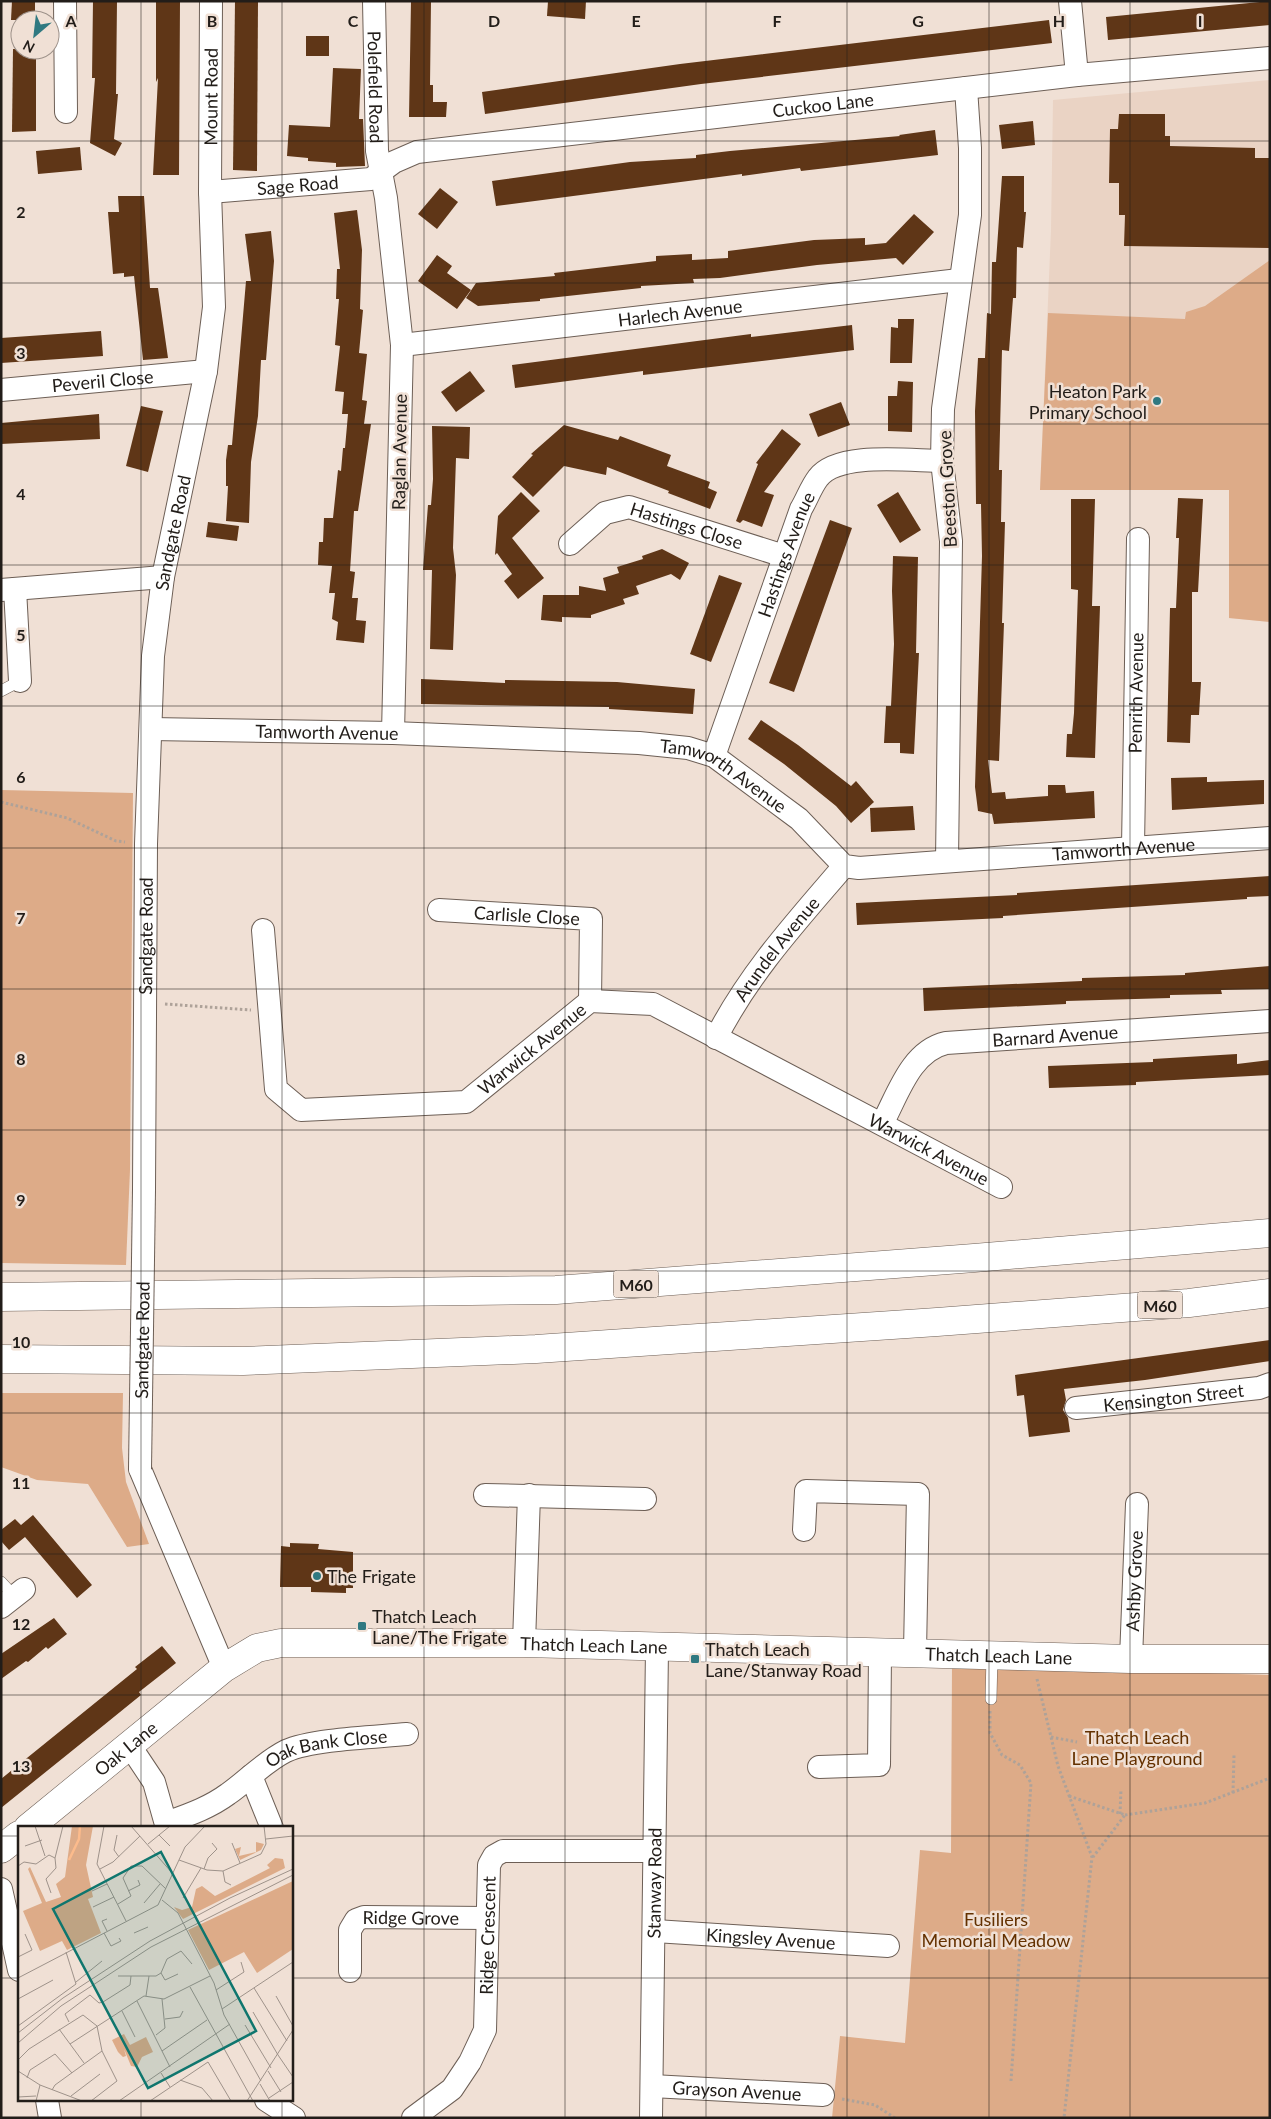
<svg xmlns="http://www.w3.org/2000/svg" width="1271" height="2119" font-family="Lato,sans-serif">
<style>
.built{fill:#ead3c4}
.green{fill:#ddab88}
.building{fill:#5f3617}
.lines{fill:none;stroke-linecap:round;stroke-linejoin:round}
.lane-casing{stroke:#6d5f56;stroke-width:12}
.street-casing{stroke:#6d5f56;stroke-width:24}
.secondary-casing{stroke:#6d5f56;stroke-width:29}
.highway-casing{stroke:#6d5f56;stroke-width:29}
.path{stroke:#aea299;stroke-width:3;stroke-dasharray:2.5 2.5;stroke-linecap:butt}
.lane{stroke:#fff;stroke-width:11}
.street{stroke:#fff;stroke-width:22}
.secondary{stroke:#fff;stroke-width:28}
.highway{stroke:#fff;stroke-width:28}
.street-bridge-casing{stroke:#6d5f56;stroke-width:24;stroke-linecap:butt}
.street-bridge{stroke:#fff;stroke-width:22}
.grid{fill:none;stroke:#221d19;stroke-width:1;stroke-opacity:0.55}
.poi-dot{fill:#307981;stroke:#f0e0d5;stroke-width:2}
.labels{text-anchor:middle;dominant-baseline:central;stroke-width:5;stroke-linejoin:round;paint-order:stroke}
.shield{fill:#f0e0d5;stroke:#605851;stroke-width:1}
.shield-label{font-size:16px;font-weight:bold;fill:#221d19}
.street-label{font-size:18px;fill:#221d19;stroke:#f0e0d5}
.poi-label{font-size:18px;fill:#221d19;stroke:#f0e0d5;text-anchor:start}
.park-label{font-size:18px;fill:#643100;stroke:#f0e0d5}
.inset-river{fill:none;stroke:#fcbb8c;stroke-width:2.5}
.inset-road{fill:none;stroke:#9e928a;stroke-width:1}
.view{fill:#0f766e;fill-opacity:0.15;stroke:#0f766e;stroke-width:2.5}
.inset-edge{fill:none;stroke:#221d19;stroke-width:2.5}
.grid-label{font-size:16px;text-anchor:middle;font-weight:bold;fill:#221d19;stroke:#f0e0d5;stroke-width:5;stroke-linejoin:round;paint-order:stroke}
</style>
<rect width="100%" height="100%" fill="#f0e0d5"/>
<path class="built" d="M1270,80V622L1229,618V490H1040L1051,230L1053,100Z"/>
<g class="green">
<path d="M1270,260V622L1229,618V490H1040L1048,313L1185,319L1186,312L1205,306Z"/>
<path d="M1,790L133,793L130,1170L126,1265L1,1263Z"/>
<path d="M1,1393H123L122,1448L126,1482L149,1544L127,1547L88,1484L37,1480L1,1467Z"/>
<path d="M952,1665L1270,1675V2118H832L840,2036L905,2043L920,1850L951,1853Z"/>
</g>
<g class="building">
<path d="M12,1H35V20H11Z"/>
<path d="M93,1H117L116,94H118L114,139L122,143L115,156L90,143L95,78H92Z"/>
<path d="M156,1H180L179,175H153L158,78L156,82Z"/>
<path d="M235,1H258L257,171L233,170Z"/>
<path d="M411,1H431L430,85H433V102H447L446,117H409Z"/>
<path d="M548,1H586L585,19L547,16Z"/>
<path d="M1270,1V25L1108,40L1106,17Z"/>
<path d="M1049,20L1052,43L701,84L485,114L482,92L680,64Z"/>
<rect x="306" y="36" width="23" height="20"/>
<path d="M13,49L36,50V131L12,132Z"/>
<path d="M333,68L361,69L359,119H363L365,166L336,167V163L308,161V158L287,156L289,125L330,127Z"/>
<path d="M1119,114H1165V136H1170V146L1255,148V158H1270V248L1124,246L1125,215H1119V183H1109L1110,129H1118Z"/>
<path d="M1033,121L1035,145L1002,149L999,125Z"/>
<path d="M935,130L938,155L801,171L800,168L742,176V174L496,206L492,181L630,162L696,158V155L730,151L900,136L899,135Z"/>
<path d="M80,147L82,170L38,174L36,151Z"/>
<path d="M1002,176H1024V212H1026L1023,248L1017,247L1016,298H1013L1009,351L1002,350L999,470H1002L1001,522H1005L1002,623H1004L999,761L988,760L992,793L1005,792L1006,799L1048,796V785H1065L1066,793L1094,791L1095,818L994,824L992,814L978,811L975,787L982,556L981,504H976L975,411L978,358H985L987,313L991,314L992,262H996Z"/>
<path d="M440,188L458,202L437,229L418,214Z"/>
<path d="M118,196H144L150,288H158L168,358L143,360L134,276L124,277V273L113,274L108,212H119Z"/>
<path d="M357,210L362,250L360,309L363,310L359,353L367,354L362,400L367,401L364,424H371L358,511H354L350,571L355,572L352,598H358L356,620L366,621L364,643L336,640L338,622L332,619L335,593H329L332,566L318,565L319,542H323L324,518H333L338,470L341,471L343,448H345L348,414H342L344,392L335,391L340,346L335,345L339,299H336L337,269H340L334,213Z"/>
<path d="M914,214L934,232L903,265L896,258L817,265L720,278L693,279L694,283L641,286V288L540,299V301L478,306L466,298L476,283L555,276L554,273L656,261V256L692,254V260L728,258V251L814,240L865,238V245L886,243Z"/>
<path d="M271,231L274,261L266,360H261L258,416L251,462L249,523L226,521L228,486H226V460L228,445H232L246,281H251L245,234Z"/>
<path d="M437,255L452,266L447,273L471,290L457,309L418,281Z"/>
<path d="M898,319H914L912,363H890L891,327L898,328Z"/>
<path d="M852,325L854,350L643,375V371L515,388L512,365L751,334V337Z"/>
<path d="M101,331L103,356L1,363V338Z"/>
<path d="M470,371L485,391L456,412L441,392Z"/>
<path d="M898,381L913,382L912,432L888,431V396H897Z"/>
<path d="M841,402L850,425L818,437L809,414Z"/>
<path d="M141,406L163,411L148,472L126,466Z"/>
<path d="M99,414L100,439L1,444V423Z"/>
<path d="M564,425L618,440L620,436L671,455L667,466L710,482L708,488L717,492L710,509L668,493L669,491L607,467L606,475L564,466L533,497L512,477L533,455L531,454Z"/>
<path d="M432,426L470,427L469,459L456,458L453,548L456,575L453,650L430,649L432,570H423L428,505H431L433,479Z"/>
<path d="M782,429L801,444L764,492L774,495L762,527L743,520L740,523L736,521L758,464L756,463Z"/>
<path d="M521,492L540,511L512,538L544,578L518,599L504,581L512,574L497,553L495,555L498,516Z"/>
<path d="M898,492L921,530L900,543L877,505Z"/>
<path d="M1178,498L1203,499L1198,592H1192V682H1201L1199,715H1191L1190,743L1167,742L1170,608H1176L1179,538H1176Z"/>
<path d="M1071,499H1095L1092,606H1100L1095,758L1066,757L1067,734H1072L1074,713L1078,590L1071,589Z"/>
<path d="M830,520L852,528L794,692L769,683Z"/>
<path d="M208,522L239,526L237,541L206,537Z"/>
<path d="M662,549L689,563L680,580L671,574L636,586L639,594L623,599L625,604L591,615V618L562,617V622L541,620L543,595H579V586L606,591L603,578L619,573L617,567L643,559L642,556Z"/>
<path d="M893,556L918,557L916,653H919L914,754L900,753V743H884L886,706H891L894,644L892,591Z"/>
<path d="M719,575L742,583L711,662L690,654Z"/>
<path d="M421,679L505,683V680L617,682L695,689L693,714L609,709V707L421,704Z"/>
<path d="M761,720L798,745L851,786L856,781L874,802L851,823L836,806L784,764L748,739Z"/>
<path d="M1207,777V782L1264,780V804L1172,810L1171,778Z"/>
<path d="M913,806L915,830L871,832L870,808Z"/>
<path d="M1270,876V896L1247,897V899L1003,916V918L857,925L856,903L1017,895V893Z"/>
<path d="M1270,966V989L1221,990L1222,994L1170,995V998L1066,1001V1004L924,1011L923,988L1082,981V978L1185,975V973Z"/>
<path d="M1237,1054V1064L1270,1060V1075L1136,1082V1085L1049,1088L1048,1066L1153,1062V1059Z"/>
<path d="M1270,1340V1361L1145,1380L1064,1389L1066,1400L1063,1410L1068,1418L1070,1432L1029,1437L1024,1395L1017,1396L1015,1375Z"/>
<path d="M33,1515L92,1585L77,1598L25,1537L9,1550L1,1541V1530L15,1519L21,1525Z"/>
<path d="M290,1543L319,1544L318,1549L353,1552V1588H346V1593L311,1592V1587H280L281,1546L290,1547Z"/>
<path d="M54,1618L67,1634L48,1649L46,1647L28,1662L26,1661L1,1679V1654Z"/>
<path d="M162,1646L176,1663L139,1692L141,1695L104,1725L1,1808V1779L137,1669L135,1667Z"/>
</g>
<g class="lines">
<g class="lane-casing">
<g id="lane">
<path d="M1,691L20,681"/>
<path d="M1,1582L14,1596"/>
<path d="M991,1699L992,1655"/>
</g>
</g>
<g class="street-casing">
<g id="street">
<path d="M65,1L66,112"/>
<path id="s1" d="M374,1L377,151L386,198L402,345L393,733"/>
<path d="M1070,1L1077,75"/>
<path id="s2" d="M210,192L371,179L394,162L417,152L1077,75L1270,58"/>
<path id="s3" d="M402,345L959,280"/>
<path id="s4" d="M1,390L206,371"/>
<path id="s5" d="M570,544L605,513L629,507L784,556"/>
<path d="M15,589L20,681"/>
<path d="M1,590L163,577"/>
<path id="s6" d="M151,729L393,733L639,743L688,748L714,756L799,819L844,866L859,868L1270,838"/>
<path id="s7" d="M714,756L801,509C807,499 811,487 818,478C838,451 911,461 942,461"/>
<path id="s8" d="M1133,847L1138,539"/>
<path d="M947,861L951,541L942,461L943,409L970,215V148L966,88"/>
<path id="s9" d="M439,910L591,919L590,1001"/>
<path id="s10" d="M263,930L276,1089L301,1110L466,1102L590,1001L653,1004L1001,1187"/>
<path id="s11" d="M716,1038C749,973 797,921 844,866"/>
<path id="s12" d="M883,1122C898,1094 911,1051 946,1043L1270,1021"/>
<path id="s13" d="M144,1190L146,844L153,656L163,577L206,371L214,307L210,192L211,1"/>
<path id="s14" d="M1076,1408L1259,1388L1270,1384"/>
<path d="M140,1469L224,1668"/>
<path d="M485,1495L645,1499"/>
<path d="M804,1530L806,1491L918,1494L915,1652"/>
<path d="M1,1607L24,1589"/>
<path d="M524,1643L529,1495"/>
<path id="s15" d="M1131,1659L1137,1504"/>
<path d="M130,1746L154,1782L167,1828"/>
<path d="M819,1767L879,1765L880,1652"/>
<path d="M251,1776L272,1828"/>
<path id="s16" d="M166,1823C188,1815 209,1808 228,1794C248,1780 264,1762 286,1751C312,1739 377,1737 407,1734"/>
<path d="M1,1889L19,1970"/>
<path id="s17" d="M655,1931L888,1946"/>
<path id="s18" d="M350,1971V1930L356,1920L364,1917L487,1918"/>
<path id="s19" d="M652,2086L823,2095"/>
<path d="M47,2100L50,2118"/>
<path d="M266,2100L294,2118"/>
<path id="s20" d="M413,2118L452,2089L470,2062L485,2030L489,1865L494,1856L503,1851H653"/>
<path id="s21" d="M651,2118C654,1961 654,1805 657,1648"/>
</g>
</g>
<g class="secondary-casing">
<g id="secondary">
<path id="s22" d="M28,1828L224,1668L257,1648L281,1643H524L1131,1659H1270"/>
<path d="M1,1849L19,1835"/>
</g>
</g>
<g class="highway-casing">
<g id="highway">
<path d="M1,1297L556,1290L974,1258L1270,1233"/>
<path d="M1,1359L243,1361L536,1349L937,1322L1189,1303L1270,1293"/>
</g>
</g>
<g class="path">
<path d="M1,802L67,818L116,841L125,842"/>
<path d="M165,1004L251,1010"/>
<path d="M1037,1679L1058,1766L1092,1857L1064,2118"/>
<path d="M990,1711V1733L1002,1755L1020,1765L1031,1783L1011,2081"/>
<path d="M1051,1737L1077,1742"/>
<path d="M1233,1793L1234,1755"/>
<path d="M1069,1796L1125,1815L1093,1857"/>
<path d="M1120,1814L1121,1789"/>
<path d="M1125,1815L1205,1803L1270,1778"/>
<path d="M842,2099L875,2105L895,2118"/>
</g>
<use href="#lane" class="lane"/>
<use href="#street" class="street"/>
<use href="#secondary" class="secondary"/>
<use href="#highway" class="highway"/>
<g class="street-bridge-casing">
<g id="street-bridge">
<path id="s23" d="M140,1469L144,1190"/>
</g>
</g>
<use href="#street-bridge" class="street-bridge"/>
</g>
<path class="grid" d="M141,1V1828M282,1V1828M424,1V2118M565,1V2118M706,1V2118M847,1V2118M989,1V2118M1130,1V2118M1,141H1270M1,283H1270M1,424H1270M1,565H1270M1,706H1270M1,848H1270M1,989H1270M1,1130H1270M1,1271H1270M1,1413H1270M1,1554H1270M1,1695H1270M1,1836H19M291,1836H1270M1,1978H19M291,1978H1270M141,2100V2118M282,2100V2118"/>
<g class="poi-dot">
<circle cx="1157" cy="401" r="5"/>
<circle cx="317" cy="1576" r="5"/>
<rect x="357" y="1621" width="10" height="10" rx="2.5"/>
<rect x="690" y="1654" width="10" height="10" rx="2.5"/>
</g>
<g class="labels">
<g class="shield">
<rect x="613.5" y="1270.5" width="45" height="27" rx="4"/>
<rect x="1137.5" y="1291.5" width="45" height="27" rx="4"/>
</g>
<g class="shield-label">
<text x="636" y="1284">M60</text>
<text x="1160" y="1305">M60</text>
</g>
<g class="street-label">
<text stroke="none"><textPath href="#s1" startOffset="86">Polefield Road</textPath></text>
<text stroke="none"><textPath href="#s13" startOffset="1099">Mount Road</textPath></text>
<text stroke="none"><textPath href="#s2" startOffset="624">Cuckoo Lane</textPath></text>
<text stroke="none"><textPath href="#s2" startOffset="88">Sage Road</textPath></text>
<text stroke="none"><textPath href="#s3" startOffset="280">Harlech Avenue</textPath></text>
<text stroke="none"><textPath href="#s4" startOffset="102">Peveril Close</textPath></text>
<text transform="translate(399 452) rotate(-89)">Raglan Avenue</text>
<text transform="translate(947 489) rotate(-93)">Beeston Grove</text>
<text stroke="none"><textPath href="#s5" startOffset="132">Hastings Close</textPath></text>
<text stroke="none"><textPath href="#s13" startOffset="659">Sandgate Road</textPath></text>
<text stroke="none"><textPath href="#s7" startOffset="214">Hastings Avenue</textPath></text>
<text stroke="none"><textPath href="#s8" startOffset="154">Penrith Avenue</textPath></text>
<text stroke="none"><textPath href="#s6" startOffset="176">Tamworth Avenue</textPath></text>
<text stroke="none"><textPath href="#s6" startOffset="581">Tamworth Avenue</textPath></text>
<text stroke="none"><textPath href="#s6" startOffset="1016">Tamworth Avenue</textPath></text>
<text stroke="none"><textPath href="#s9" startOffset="88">Carlisle Close</textPath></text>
<text stroke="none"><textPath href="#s13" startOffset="254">Sandgate Road</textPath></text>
<text stroke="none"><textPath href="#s11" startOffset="108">Arundel Avenue</textPath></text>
<text stroke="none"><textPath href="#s12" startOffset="214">Barnard Avenue</textPath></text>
<text stroke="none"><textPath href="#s10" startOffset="442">Warwick Avenue</textPath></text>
<text stroke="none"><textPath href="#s10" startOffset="892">Warwick Avenue</textPath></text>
<text stroke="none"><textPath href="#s23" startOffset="129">Sandgate Road</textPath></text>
<text stroke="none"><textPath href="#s14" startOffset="98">Kensington Street</textPath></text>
<text stroke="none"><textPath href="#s15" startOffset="78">Ashby Grove</textPath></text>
<text stroke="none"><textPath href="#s22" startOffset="629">Thatch Leach Lane</textPath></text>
<text stroke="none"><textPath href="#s22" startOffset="1034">Thatch Leach Lane</textPath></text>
<text stroke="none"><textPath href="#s22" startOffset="126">Oak Lane</textPath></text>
<text stroke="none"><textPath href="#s16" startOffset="181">Oak Bank Close</textPath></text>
<text stroke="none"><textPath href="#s21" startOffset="235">Stanway Road</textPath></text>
<text stroke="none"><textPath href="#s18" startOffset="108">Ridge Grove</textPath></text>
<text stroke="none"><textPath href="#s20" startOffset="211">Ridge Crescent</textPath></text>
<text stroke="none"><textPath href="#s17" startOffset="116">Kingsley Avenue</textPath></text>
<text stroke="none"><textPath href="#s19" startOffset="85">Grayson Avenue</textPath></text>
</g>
<g class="poi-label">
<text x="1147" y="391" text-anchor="end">Heaton Park<tspan x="1147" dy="21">Primary School</tspan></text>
<text x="327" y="1576">The Frigate</text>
<text x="372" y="1616">Thatch Leach<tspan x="372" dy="21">Lane/The Frigate</tspan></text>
<text x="705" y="1649">Thatch Leach<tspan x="705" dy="21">Lane/Stanway Road</tspan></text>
</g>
<g class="park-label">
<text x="1137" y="1737">Thatch Leach<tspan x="1137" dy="21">Lane Playground</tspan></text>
<text x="996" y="1919">Fusiliers<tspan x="996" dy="21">Memorial Meadow</tspan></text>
</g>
</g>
<g transform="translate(18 1826)">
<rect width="275" height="275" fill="#f0e0d5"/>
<path d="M54,0H75L68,39L75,71L70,73L83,107L49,124L44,115L22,125L5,85L24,77L10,43L12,41L28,76L43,71L38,58L47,51ZM238,16L246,18L243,24L222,34L217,23L223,21L221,30L238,26ZM257,32L265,33L267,42L165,93L156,81L164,84L174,81L178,63L184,60L197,70L252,42L249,39ZM275,55V123L239,147L226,126L191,144L170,104ZM106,208L112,219L128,211L135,226L124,231L119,241L113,240L106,223L108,230L105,231L100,226L94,214Z" fill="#ddab88"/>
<path class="inset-river" d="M51,34L61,13L62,0"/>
<path class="inset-road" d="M17,0L27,30M86,0L79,38L108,95M113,0L155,48M99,9L96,24L101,31M141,9L152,20M248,13L275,10M214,17L222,37M130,18L152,0M7,20L24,14M37,32L45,0M161,34L189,44L205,45L243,28L248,18L246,0M0,40L6,36L18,38L31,29L37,32M82,43L95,36L122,10M186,43L190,32L199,23L194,17M205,45L207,56L213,59M74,65L89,58M110,65L122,59L120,54M33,67L28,53L38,42L37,32M165,72L183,42M144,74L160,87L196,157L206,189L243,255M126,77L142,58M100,78L113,70L105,52L113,40H124L148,63M75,81L96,71M89,93L84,95L89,105M86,107L93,120L103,115L101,112M116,107L130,101M0,131L14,124L7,108M143,147L147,154L160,148M100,150H138L143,147L149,133L163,125L174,138M0,152L140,79L167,21L187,0M58,156L84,135M172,161L235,275M236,162L269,215M198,164L226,146L223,136M128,170L131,150M258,170L275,200M0,173L35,154M119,175L152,241M204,183L275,136M104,185L117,211M235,186L260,229M147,193L162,191L165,185M51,196L47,188L72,169L81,177L85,176L112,159L113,150M227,199L253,242M0,200L58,158L48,126M41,203L66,237M0,207L45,172L132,115L212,72L275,43M138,209L147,202L144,173M0,217L43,180L133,121L275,49M52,218L126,170L146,173L192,150M144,225L189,194M260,229L275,251M0,234L11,223L65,189L79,200L84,225M0,245L22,259L64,275M250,245L263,266M143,247L152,261M9,252L12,244L37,228L54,247M162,254L184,262L195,275M242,258L252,275M34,264L37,259L84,225M53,270L82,248M0,271L18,270M251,272L275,256M18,275L22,259M73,275L99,255L84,225M101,275L212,198M132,275L190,236L213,275M229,275L275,204"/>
<path class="view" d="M143,26L238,205L130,262L35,83Z"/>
<rect width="275" height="275" class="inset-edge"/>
</g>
<g class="grid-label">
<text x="71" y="27">A</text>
<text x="212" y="27">B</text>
<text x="353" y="27">C</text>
<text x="494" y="27">D</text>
<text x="636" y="27">E</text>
<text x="777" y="27">F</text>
<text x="918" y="27">G</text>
<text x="1059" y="27">H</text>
<text x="1200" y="27">I</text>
<text x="21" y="218">2</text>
<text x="21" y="359">3</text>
<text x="21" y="500">4</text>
<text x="21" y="641">5</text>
<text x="21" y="783">6</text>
<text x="21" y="924">7</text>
<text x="21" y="1065">8</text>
<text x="21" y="1206">9</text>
<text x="21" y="1348">10</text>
<text x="21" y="1489">11</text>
<text x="21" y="1630">12</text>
<text x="21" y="1772">13</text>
</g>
<rect width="1271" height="2119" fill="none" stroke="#221d19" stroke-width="5"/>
<g transform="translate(35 35) rotate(208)"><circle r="24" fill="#f0e0d5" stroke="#9e928a"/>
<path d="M0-4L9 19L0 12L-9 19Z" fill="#307981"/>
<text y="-8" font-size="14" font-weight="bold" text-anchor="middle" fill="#221d19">N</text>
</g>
</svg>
